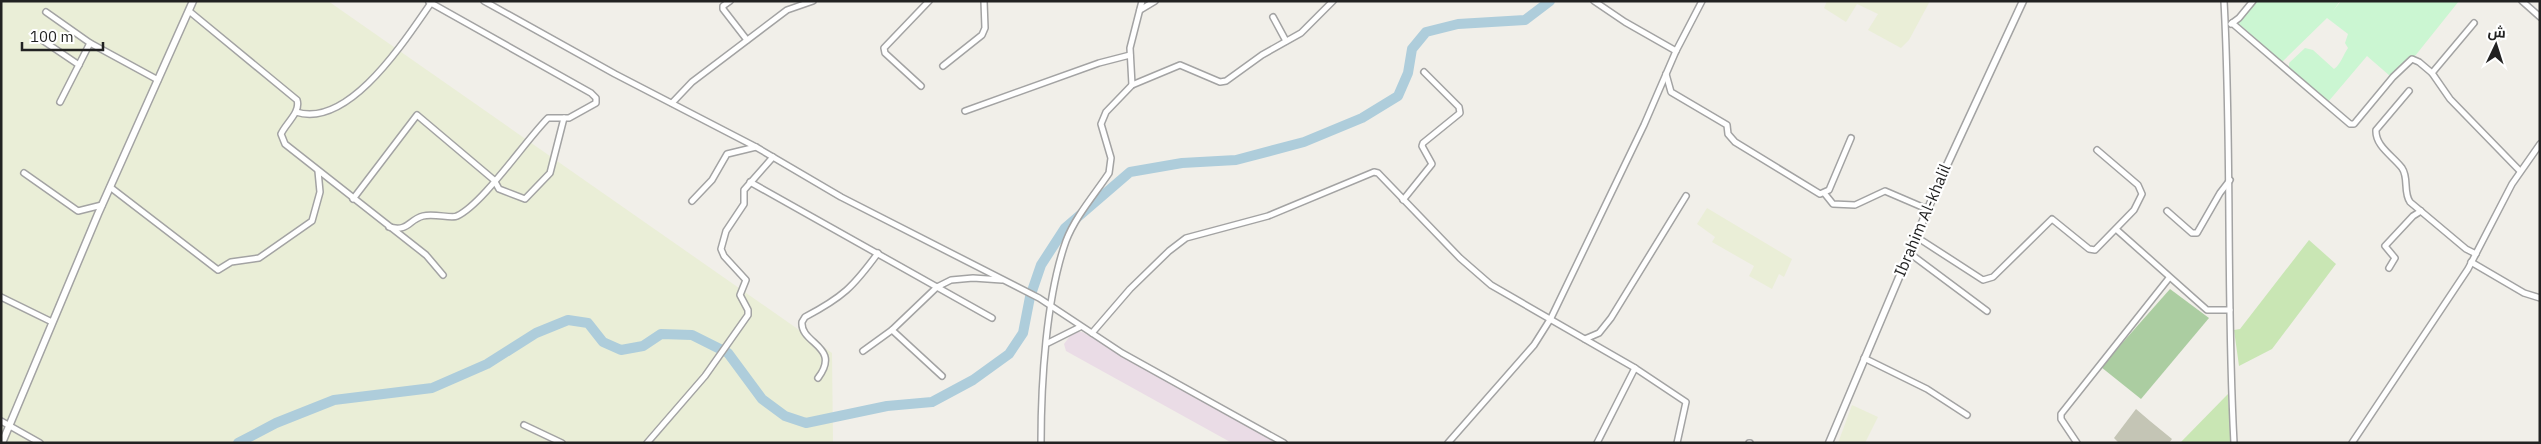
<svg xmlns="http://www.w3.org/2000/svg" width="2541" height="444" font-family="'IBM Plex Sans',Cairo,sans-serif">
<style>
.industrial{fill:#eadce6}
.construction{fill:#c4c5b5}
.farmland{fill:#eaeed7}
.grass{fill:#c9e6b4}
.forest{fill:#abcda1}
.park{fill:#cbf6d2}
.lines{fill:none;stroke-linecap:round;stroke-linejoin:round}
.river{stroke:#aecddb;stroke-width:10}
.minor-casing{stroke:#a3a3a3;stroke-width:8}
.tertiary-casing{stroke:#a3a3a3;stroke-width:9}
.minor{stroke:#fff;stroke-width:5}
.tertiary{stroke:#fff;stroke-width:6}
.labels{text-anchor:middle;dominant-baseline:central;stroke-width:4.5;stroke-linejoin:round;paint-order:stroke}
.street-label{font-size:16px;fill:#222;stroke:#fff}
</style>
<rect width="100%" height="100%" fill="#f1efe9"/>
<path class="industrial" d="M1073,332H1082L1281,443H1232L1066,351L1064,344Z"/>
<path class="construction" d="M2136,409L2150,421L2172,439L2169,443H2119L2114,438Z"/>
<g class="farmland">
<path d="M1,1H328L832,353L833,443H1Z"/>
<path d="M1827,1H1930L1909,40L1901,48L1868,30L1878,14L1857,4L1846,22L1824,8Z"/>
<path d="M1707,208L1792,259L1784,277L1779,274L1772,289L1749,276L1754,266L1712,242L1715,237L1697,224Z"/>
<path d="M1852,405L1878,417L1865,443H1838Z"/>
</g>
<g class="grass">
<path d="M2309,240L2336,264L2272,349L2239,366L2234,330L2240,329Z"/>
<path d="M2228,394L2231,443H2180Z"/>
</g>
<path class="forest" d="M2170,289L2209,318L2141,399L2101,367Z"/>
<path class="park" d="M2256,1H2340L2333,11L2341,1H2459L2415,56L2390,76L2367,56L2328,102L2289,67V63L2305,48L2313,50L2334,69C2341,64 2343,55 2348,48L2345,43L2348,34L2327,18L2282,62L2238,23Z"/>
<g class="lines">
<path class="river" d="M238,443L276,423L334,400L432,388L487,364L536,333L568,320L588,323L603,342L621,350L643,346L661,334L692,335L728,353L762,399L785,416L806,423L887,406L932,402L973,380L1009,354L1023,333L1030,297L1041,265L1065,228L1130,172L1182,163L1236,160L1304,142L1362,118L1398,96L1408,73L1412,49L1426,32L1458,24L1525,20L1550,1"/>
<g class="minor-casing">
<g id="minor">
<path d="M484,1L615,74L756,147L841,197L1039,298L1122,353L1284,443"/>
<path d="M730,1L723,6V9L747,40"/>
<path d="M1594,1L1625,22L1676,51"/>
<path d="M2224,1C2232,148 2226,296 2234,443"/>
<path d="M2522,1L2540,17"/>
<path d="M1140,10L1155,1"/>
<path d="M189,11L297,100C301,112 286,123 281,134L285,144L426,255L443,275"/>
<path d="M46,12L90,43L158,80"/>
<path d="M1273,17L1286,41"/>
<path d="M2232,23L2350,124H2354L2393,77L2412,59L2419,62L2432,73"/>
<path d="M2474,23L2432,73L2450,99L2520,171"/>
<path d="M2231,24L2239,18L2253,1"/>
<path d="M42,40L79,65"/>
<path d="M943,66L982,35L985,28L984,1"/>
<path d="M1666,74L1671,92L1727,125L1728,134L1735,142L1820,194L1829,190L1851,138"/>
<path d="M1132,85L1130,48L1142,1"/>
<path d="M921,86L885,53L884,48L929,1"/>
<path d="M2409,91L2376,130C2375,146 2393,156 2402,168C2409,178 2403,192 2410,202L2466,249L2476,254"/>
<path d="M60,102L90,43"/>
<path d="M672,103L692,82L787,10L813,1"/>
<path d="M965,111L1099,63L1130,55"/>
<path d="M296,112C349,129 405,40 431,3L429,2"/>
<path d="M24,173L78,211L102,205"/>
<path d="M750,182L992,318"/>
<path d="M110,187L218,270L231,262L259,258L312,221L320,192L318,171"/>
<path d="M1825,194L1833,204L1855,205L1885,191L1927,209"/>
<path d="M353,199L417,115L494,180L499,189L525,199L550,173L564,118"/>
<path d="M1403,200L1432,164L1422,146L1423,143L1460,113L1459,107L1424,72"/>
<path d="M692,201L712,180L727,154L756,147"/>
<path d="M2167,211L2192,233H2197L2220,193L2230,180"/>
<path d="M389,227C409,232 408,220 423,216C434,213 452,219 457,216C483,204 525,141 548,118H569L596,103V98L591,93L431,3"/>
<path d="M2117,230L2207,310H2230"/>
<path d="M1915,236L1983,280L1993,277L2052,219L2089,249L2095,250L2134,210L2142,194L2138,185L2097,150"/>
<path d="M1908,252L1987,311"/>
<path d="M2471,262L2524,293L2540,298"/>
<path d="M2389,268L2395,258L2385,246L2413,216L2421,211"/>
<path d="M1,297L52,322"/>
<path d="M892,330L942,376"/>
<path d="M1092,333L1130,289L1169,251L1186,238L1268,216L1374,172L1378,173L1460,258L1491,285L1635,368L1686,402L1677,443"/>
<path d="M1585,339L1599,333L1611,318L1686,196"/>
<path d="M1048,343L1080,327"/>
<path d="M863,351L892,330L937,287L951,280L973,278L1002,280"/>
<path d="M1864,358L1927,389L1967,415"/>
<path d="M818,378C842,346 800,344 802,322L805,317C843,297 853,287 878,253"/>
<path d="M1,421L40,443"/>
<path d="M524,425L562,443"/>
<path d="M647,443L705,376L748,315V310L740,295L746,280L724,256L721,249L726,231L744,204V190L773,157"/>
<path d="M1041,443C1041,384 1046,297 1066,241C1075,217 1095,194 1109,173L1111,158L1101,124L1106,112L1132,85L1180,65L1220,82L1226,81L1262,55L1301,33L1333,1"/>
<path d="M1448,443L1534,345L1551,318L1644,125L1676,51L1702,1"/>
<path d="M1597,443L1635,368"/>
<path d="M1749,443H1750"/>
<path d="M2077,443L2061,419V414L2169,278"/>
<path d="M2352,443L2468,269L2512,184L2540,144"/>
</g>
</g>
<g class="tertiary-casing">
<g id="tertiary">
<path d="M2,443L98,214L193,1"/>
<path d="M1829,443L1941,178L2023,1"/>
</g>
</g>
<use href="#minor" class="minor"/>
<use href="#tertiary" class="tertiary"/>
</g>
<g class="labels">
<g class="street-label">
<text transform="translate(1922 220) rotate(-67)">Ibrahim Al-khalil</text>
</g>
</g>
<rect width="2541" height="444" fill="none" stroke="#222222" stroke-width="5"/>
<g transform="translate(2496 45) rotate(4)" stroke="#ffffff" stroke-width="4" paint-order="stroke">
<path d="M0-4L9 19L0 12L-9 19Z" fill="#222222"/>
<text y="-8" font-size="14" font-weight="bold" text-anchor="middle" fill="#222222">ش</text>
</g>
<path d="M22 42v8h81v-8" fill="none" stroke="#222222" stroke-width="2.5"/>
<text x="30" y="42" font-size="15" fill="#222222" stroke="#ffffff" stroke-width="4" paint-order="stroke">100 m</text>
</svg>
